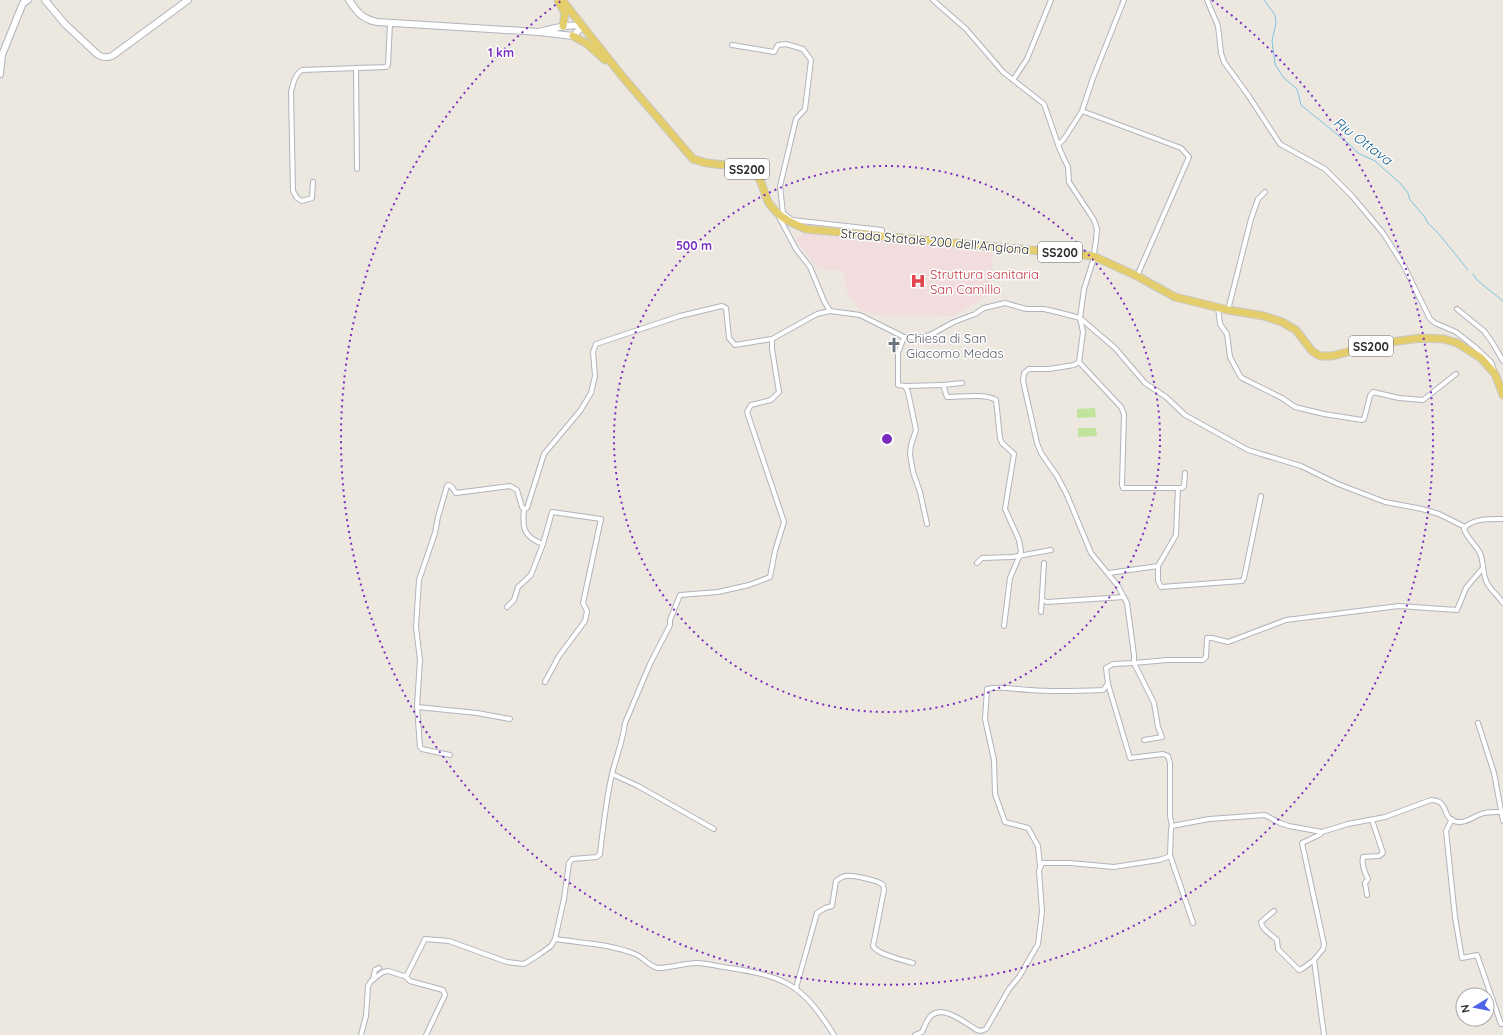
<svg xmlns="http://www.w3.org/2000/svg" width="1503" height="1035" font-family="Quicksand,sans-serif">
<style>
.medical{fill:#f1dddd}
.pitch{fill:#c2e39e}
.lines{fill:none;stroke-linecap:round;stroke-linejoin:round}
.stream{stroke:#7cc3e3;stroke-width:1}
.street-casing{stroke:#b2b4bd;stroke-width:6}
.secondary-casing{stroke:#b2b4bd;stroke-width:8}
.primary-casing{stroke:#c8c8c8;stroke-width:9}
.street{stroke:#fff;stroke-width:4}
.secondary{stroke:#fff;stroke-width:6}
.primary{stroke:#e4ce6c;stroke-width:7}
.ring{fill:none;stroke:#7b2cbf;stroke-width:2;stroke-dasharray:2 4}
.labels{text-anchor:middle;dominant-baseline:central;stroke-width:3;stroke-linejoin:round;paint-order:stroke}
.shield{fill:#fff;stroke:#6b6b6b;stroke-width:1}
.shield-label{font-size:12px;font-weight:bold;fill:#2b2b2b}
.street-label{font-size:13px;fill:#2b2b2b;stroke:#fff}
.health-label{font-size:13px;fill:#be3a42;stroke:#fff;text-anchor:start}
.worship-label{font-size:13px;fill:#5b616d;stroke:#fff;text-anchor:start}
.water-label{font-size:14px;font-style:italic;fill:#1a6290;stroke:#fff}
.centre{fill:#7b2cbf;stroke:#fff;stroke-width:2}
.ring-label{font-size:12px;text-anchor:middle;font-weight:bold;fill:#7b2cbf;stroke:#fff;stroke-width:3;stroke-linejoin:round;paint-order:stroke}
</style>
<rect width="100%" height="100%" fill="#ece7df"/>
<path class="medical" d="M806,232L993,252L991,294L953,316L880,315L860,311L846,290L843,272L816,267L796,239Z"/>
<g class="pitch">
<path d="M1095,408L1096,417L1077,418V409Z"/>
<path d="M1078,428H1096L1097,436L1078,437Z"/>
</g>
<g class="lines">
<g class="stream">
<path d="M1264,0L1275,15L1276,23L1272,41L1275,64L1283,77L1297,89L1301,105L1349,144L1358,153L1375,161L1401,184L1408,193L1410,200L1424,216L1428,223L1439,234L1468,270"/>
<path d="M1473,274L1478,281L1503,301"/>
</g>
<g class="street-casing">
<g id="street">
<path d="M933,0L966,29L1003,72L1044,104L1060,150L1068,167L1069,182L1094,220L1097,229L1096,240L1093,261L1084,289L1080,318L1083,332L1079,362L1074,365L1049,369H1029L1024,373L1023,381L1037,443L1041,453L1057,476L1067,495L1091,553L1118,586L1127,603L1134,655V663L1113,664L1106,668L1108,684L1103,690C1079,691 1055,692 1030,690C1016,690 1002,685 987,689L985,719L994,760L995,794L1005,822L1028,828L1038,846L1040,866"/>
<path d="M1207,0L1218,26L1221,53L1224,62L1248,95L1280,144L1325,169L1352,196L1383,233L1404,266L1430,319L1435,323L1456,332L1475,347L1491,362L1494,370"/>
<path d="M732,45L774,52L778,45L786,44L803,49L811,60L805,109L796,119L780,186L783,213L792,220L882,230V236"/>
<path d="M356,68L357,169"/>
<path d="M1013,80L1027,59L1051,0"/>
<path d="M1082,111L1181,148L1189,157L1137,276"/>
<path d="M1058,145L1064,139L1082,111L1093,78L1124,0"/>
<path d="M313,182L312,198L302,201L297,198L293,191L291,92C293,84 295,74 302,70L386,67L388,65L390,23"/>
<path d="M779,217L796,249L810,267L824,301L830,311"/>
<path d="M1218,307L1220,324L1227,334L1230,357L1240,376L1242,378L1282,398L1295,407L1324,414L1362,420L1364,419L1370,396L1373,392L1399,398L1423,400L1456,374"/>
<path d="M1457,309L1484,331L1492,342L1503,361"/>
<path d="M1228,310L1251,219L1258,199L1265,192"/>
<path d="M904,337L898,353V385L905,386L908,392L916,430L911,445L910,454L913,472L920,492L927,524"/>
<path d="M1079,362L1121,407L1124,414L1122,485L1123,488H1182L1184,486L1185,473"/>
<path d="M962,383L943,385L947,397C960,397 986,393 996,400L1000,438L1002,443L1014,454L1005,509L1019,540L1021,552L1010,578L1004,626"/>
<path d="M905,386L943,385"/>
<path d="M524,509C522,529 524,537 543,544L552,512L601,519L583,603L587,611L585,621L559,656L545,682"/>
<path d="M1465,527L1464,529C1467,538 1475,544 1480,553C1484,562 1482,573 1487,583C1491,590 1498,596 1503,603"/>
<path d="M1465,527C1475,518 1491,519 1503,519"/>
<path d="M977,563L982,558L1013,557L1051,550"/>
<path d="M1158,566V581L1161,587L1242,581L1244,578L1261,496"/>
<path d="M1109,573L1158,566L1176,535L1178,488"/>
<path d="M1042,600L1047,602L1124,597"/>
<path d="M507,607L514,600L518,587L531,575L543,544"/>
<path d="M1041,612L1044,563"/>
<path d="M1108,684L1130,758L1163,754L1168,756L1170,763V816L1172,826"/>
<path d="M417,707L477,713L510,719"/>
<path d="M1478,723L1494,773L1503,821"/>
<path d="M1144,740L1162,737L1158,727L1154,703L1134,663L1167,660H1203L1206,657L1207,638H1212L1228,642L1286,620L1399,606L1457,610L1466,588L1482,569"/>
<path d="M450,755L422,749L420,747L417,706L420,660L416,627L419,580L435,533L438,517L447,486L448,485L451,486L456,493L510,486L517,490L522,507L524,509L527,508L544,454L580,411L591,393L595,376L593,352L596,344L680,316L722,306L726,308L729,338L735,345L772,339L817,314L830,311L860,315L904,337L917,338L930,335L954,322L975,314L984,308L1005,303L1026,309H1044L1057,312L1080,318L1115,348L1145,383L1166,397L1185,415L1248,450L1301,466L1338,484L1385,502L1422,509L1439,514L1465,527"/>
<path d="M612,774L638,786L714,829"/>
<path d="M1452,819L1446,831L1455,917L1462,958L1477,955L1501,1024H1503"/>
<path d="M1322,832L1319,835L1302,843L1324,944L1323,949L1314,960L1324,1035"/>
<path d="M1170,855L1193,923"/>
<path d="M1367,895L1365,883L1368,879C1365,873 1361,864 1363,857L1379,856L1383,853L1372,820"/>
<path d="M1274,911L1261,922C1262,930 1271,934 1277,940L1278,949L1299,970L1302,969L1314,960"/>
<path d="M555,939C582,943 611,944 635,954C643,957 650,967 658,968C671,968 684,963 697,963C708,963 719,967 730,968C788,977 803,986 834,1035"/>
<path d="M405,976L410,981L443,990L445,995L426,1035"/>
<path d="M373,980L375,970L379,968"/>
<path d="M796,988L817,913L825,908L832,906L836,881C839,879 841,877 845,876C852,875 878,880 883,885L884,890L873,946C878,955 903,960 913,963"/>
<path d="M361,1035L366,1016L368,986L371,981L383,972L388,971L404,976L407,975L425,939L449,941L507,962L524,964L540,954L551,946L555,939L564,899L569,863L572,859L597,857L600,854C603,827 606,800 612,774C616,757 623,741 625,723L650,664L670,625V620L680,595L718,592L749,585L770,577L775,551L784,522L747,412L751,405L771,400L779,392L772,349V339"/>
<path d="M915,1035L922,1032C924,1028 926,1022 929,1018C941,1002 965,1023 977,1030L981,1031L986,1029L1009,989L1019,977L1038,944L1042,912L1039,871L1042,863H1070L1114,867L1159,860L1168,857L1170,855L1171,829L1172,826L1209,819L1265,815L1280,823L1289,826L1322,832L1348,824L1385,817L1431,800C1450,801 1441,816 1454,821C1463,825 1473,817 1481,814C1488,811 1496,812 1503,812"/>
</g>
</g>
<g class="secondary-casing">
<g id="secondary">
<path d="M45,0L65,24L97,54C102,58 106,58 112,56L188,0"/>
<path d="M349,0C357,12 362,19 377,22L539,32L573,36L583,26C568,24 554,28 539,32"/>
<path d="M0,74L2,55L23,3L28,0"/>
</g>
</g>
<g class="primary-casing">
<g id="primary">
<path d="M558,0L565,13L563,26"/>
<path d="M562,0L622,76L693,159C698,160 703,163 708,163C722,166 739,163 752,171C763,178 763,193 769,203C778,217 791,223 806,229L1093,256L1137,276L1175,297L1228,310L1264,316L1282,322L1296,330L1312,351L1320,356H1332L1382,343L1422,338L1444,339L1457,343L1481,358L1495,374L1503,395"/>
<path d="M573,36L586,43L605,60"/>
</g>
</g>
<use href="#street" class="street"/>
<use href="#secondary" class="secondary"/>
<use href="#primary" class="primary"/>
</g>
<g class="ring">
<circle cx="887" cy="439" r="273"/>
<path d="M1212 0A546 546 0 1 1 562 0"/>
</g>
<defs>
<g id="hospital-bare" transform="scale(1.2)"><path d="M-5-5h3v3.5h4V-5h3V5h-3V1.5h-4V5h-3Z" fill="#e0444e" stroke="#fff" stroke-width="2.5" paint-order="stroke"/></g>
<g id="church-bare" transform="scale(1.2)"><path d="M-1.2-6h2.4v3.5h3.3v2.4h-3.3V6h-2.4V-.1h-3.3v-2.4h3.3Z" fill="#6b7280" stroke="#fff" stroke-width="2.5" paint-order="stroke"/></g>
</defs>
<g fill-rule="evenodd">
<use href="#hospital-bare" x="918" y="281"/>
<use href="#church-bare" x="894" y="345"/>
</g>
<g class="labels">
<g class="shield">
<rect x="725" y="159" width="44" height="20" rx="3"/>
<rect x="1038" y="242" width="44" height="20" rx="3"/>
<rect x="1349" y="336" width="44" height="20" rx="3"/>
</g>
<g class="shield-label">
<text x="747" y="169">SS200</text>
<text x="1060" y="252">SS200</text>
<text x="1371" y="346">SS200</text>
</g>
<g class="street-label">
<text transform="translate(935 241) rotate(5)">Strada Statale 200 dell'Anglona</text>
</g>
<g class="health-label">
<text x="930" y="274">Struttura sanitaria<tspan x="930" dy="15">San Camillo</tspan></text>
</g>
<g class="worship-label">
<text x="906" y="338">Chiesa di San<tspan x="906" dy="15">Giacomo Medas</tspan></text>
</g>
<g class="water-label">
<text transform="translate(1363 141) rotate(37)">Riu Ottava</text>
</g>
</g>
<circle cx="887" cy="439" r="6" class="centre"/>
<g class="ring-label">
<text x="501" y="57">1 km</text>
<text x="694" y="250">500 m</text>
</g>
<g transform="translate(1475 1007) rotate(260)"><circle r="19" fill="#ffffff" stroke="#aaaaaa"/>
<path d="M0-3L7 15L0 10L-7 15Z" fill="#4f63e9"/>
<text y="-6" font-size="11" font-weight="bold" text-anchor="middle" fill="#2b2b2b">N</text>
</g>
</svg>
